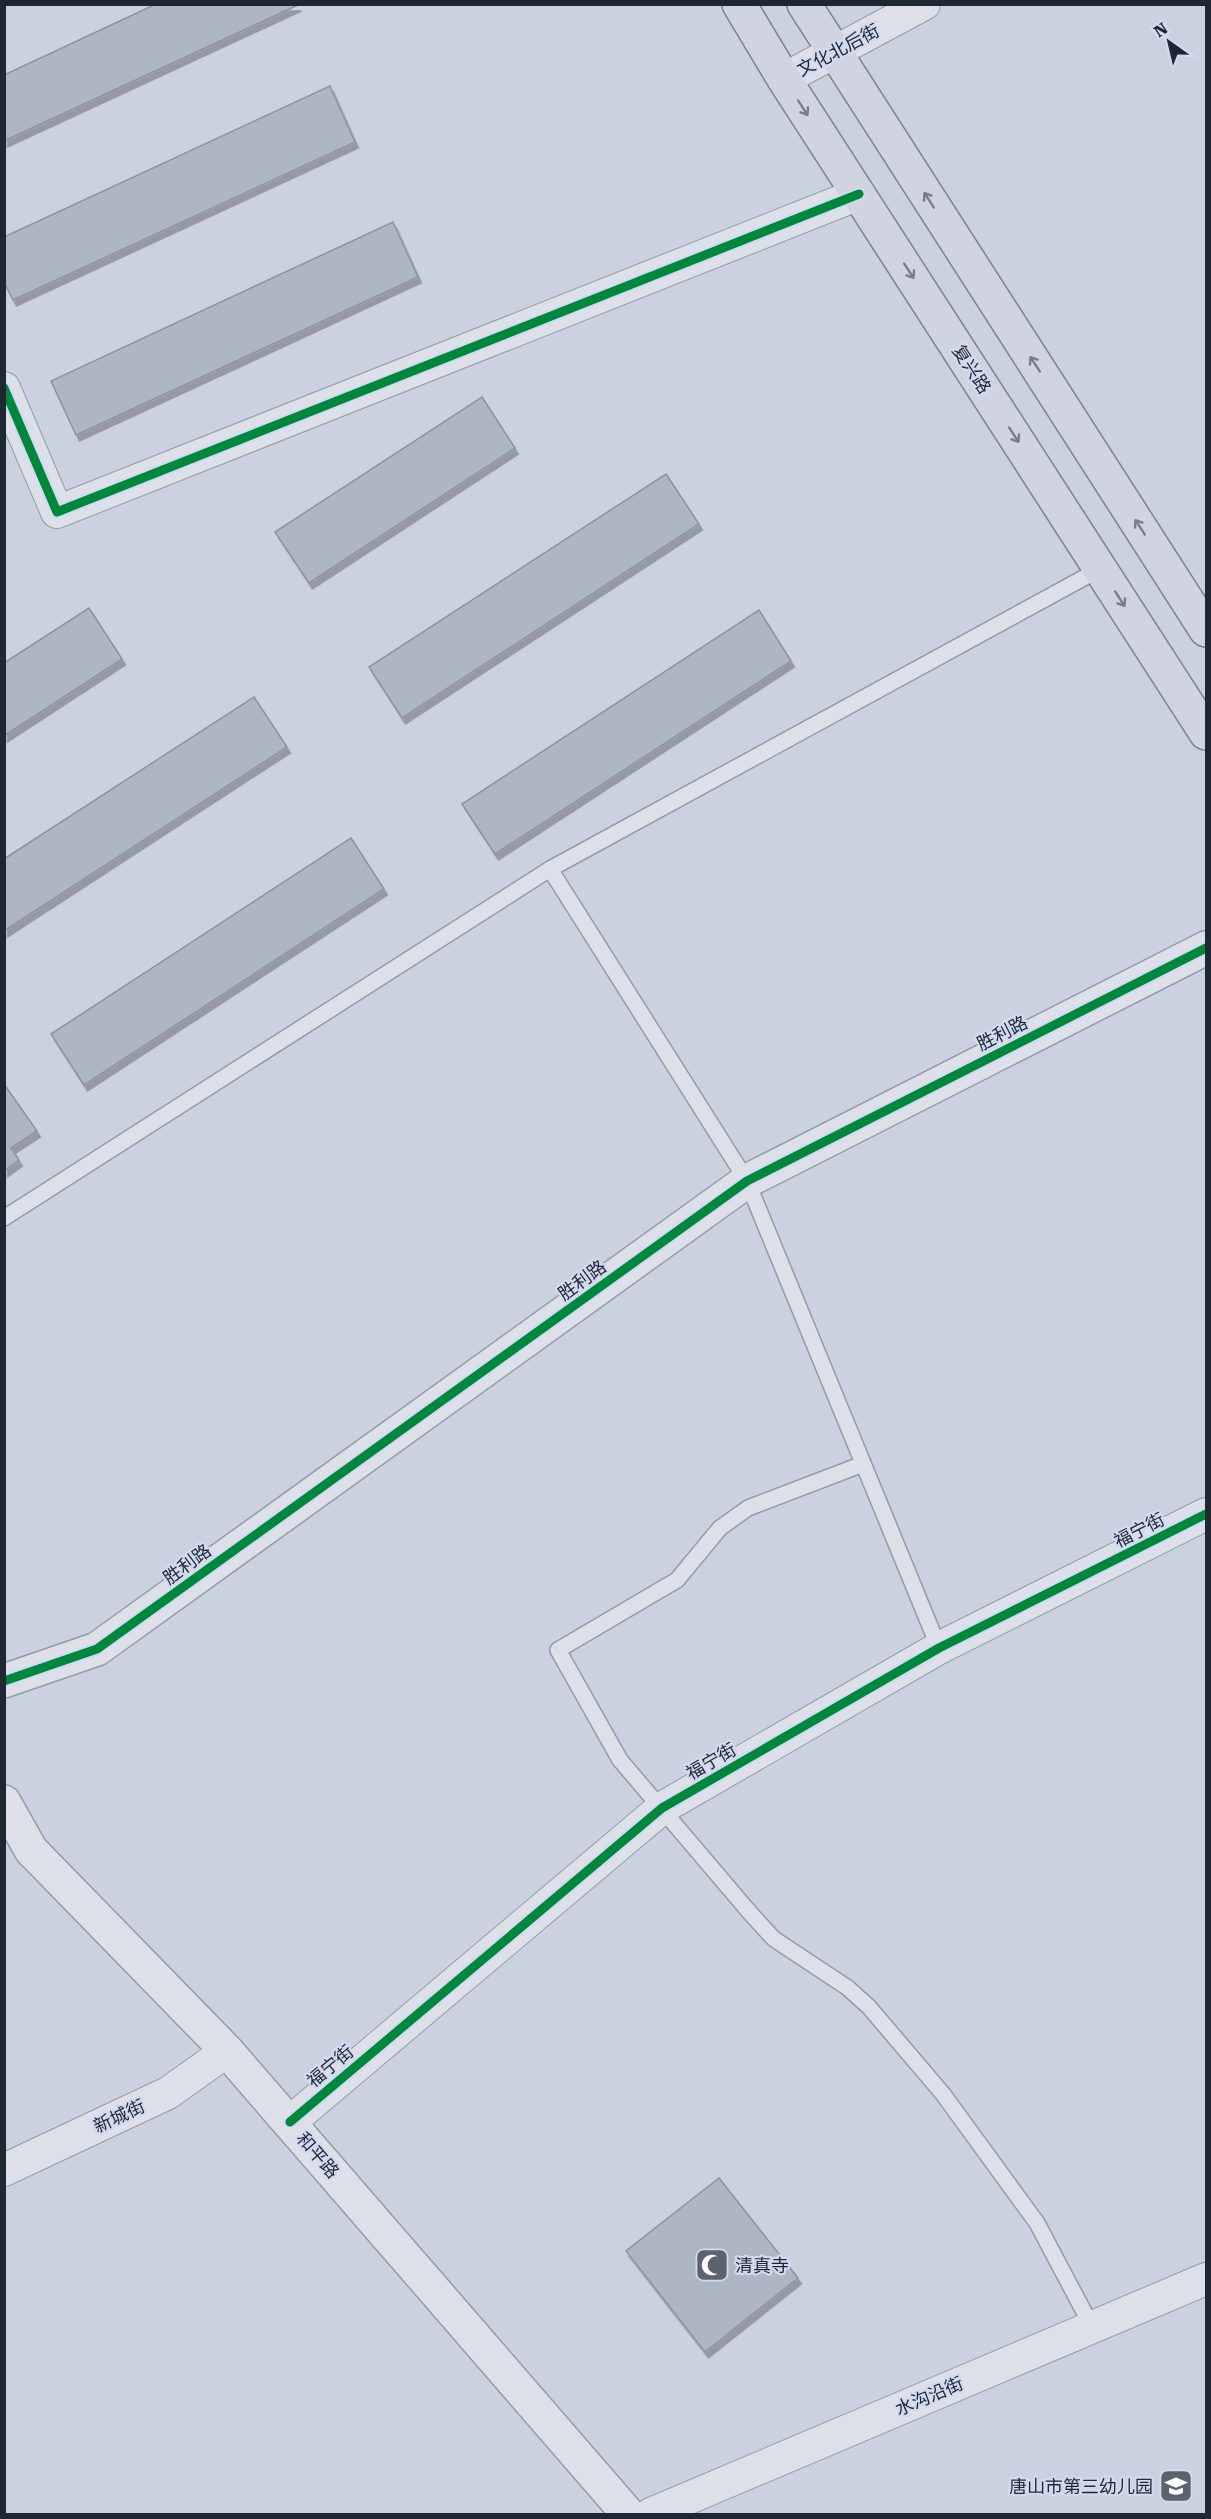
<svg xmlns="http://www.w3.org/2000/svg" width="1211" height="2519" font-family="'Roboto Serif','Noto Sans SC',serif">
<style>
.building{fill:#adb7c3;stroke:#8c94a0;stroke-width:1.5;filter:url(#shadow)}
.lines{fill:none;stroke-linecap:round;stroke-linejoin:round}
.service-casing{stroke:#959ba5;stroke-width:18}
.minor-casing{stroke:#959ba5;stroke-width:34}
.tertiary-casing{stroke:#959ba5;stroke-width:36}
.primary-casing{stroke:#7c818b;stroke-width:36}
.service{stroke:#dde0e8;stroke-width:15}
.minor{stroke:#dde0e8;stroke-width:32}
.tertiary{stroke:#dde0e8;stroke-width:33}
.primary{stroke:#cfd4e0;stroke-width:33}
.cycleway-casing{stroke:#d2daf1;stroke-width:13}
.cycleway{stroke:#00873e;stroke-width:9}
.oneway{stroke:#777e89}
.labels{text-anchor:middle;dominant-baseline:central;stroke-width:4.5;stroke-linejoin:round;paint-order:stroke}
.street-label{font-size:18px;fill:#1f2832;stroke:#d2daf1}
.poi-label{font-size:18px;fill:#1f2832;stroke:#d2daf1;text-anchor:start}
</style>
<defs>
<filter id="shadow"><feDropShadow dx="3.5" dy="6" stdDeviation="0" flood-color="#0004"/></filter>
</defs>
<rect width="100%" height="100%" fill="#ccd1e0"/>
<g class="building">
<path d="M156,4L298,5L4,141V75Z"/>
<path d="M330,86L355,142L13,300L4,282V237Z"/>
<path d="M393,222L418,277L76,435L51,381Z"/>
<path d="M482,397L515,448L309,583L275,532Z"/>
<path d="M666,474L699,524L402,718L369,667Z"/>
<path d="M89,608L122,659L4,736V663Z"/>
<path d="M759,610L791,661L495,854L462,804Z"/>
<path d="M254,697L287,747L4,931V859Z"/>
<path d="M351,838L384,889L84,1085L51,1034Z"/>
<path d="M4,1084L37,1131L11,1148L19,1160L4,1171Z"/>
<path d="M719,2178L798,2278L705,2352L626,2251Z"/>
</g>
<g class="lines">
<g class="service-casing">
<g id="service">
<path d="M550,869L747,1181L939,1648"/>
<path d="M4,1218L550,869L1100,569"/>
<path d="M863,1464L748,1508L720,1528L677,1580L558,1650L620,1760L751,1914L774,1939L848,1988L869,2007L943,2094L1037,2223L1092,2327"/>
</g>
</g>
<g class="minor-casing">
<g id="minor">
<path d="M784,79L924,4"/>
<path d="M4,388L57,512L859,194"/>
<path d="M290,2122L662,1808L939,1648L1206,1514"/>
<path d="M4,2170L168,2093L227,2051"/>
<path d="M651,2514L1206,2279"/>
</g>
</g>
<g class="tertiary-casing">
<g id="tertiary">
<path d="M4,1681L97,1649L747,1181L1206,948"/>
<path d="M4,1802L31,1850L227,2051L628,2514"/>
</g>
</g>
<g class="primary-casing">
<g id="primary">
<path d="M739,4L784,79L1206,733"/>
<path d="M804,4L1206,630"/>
</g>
</g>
<use href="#service" class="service"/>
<use href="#minor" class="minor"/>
<use href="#tertiary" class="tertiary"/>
<use href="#primary" class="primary"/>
<g class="cycleway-casing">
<g id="cycleway">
<path d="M4,388L57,512L859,194"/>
<path d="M4,1681L97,1649L747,1181L1206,948"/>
<path d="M290,2122L662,1808L939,1648L1206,1514"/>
</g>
</g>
<use href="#cycleway" class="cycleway"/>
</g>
<defs><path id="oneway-shaft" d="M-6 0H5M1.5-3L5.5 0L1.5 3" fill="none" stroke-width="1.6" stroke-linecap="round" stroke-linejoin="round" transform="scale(1.5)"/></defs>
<g class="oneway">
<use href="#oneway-shaft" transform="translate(803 108) rotate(57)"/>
<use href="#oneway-shaft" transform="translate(929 200) rotate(-123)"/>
<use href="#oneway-shaft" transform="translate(909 271) rotate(57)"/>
<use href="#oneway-shaft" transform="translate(1035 364) rotate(-123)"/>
<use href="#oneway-shaft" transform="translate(1014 435) rotate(57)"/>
<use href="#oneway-shaft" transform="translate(1140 527) rotate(-123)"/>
<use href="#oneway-shaft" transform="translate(1120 599) rotate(57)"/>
</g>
<defs>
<g id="mosque-square" transform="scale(1.725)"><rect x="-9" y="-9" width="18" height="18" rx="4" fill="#5c636f" stroke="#d2daf1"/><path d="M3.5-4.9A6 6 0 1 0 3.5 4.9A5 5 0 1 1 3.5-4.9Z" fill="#fff"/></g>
<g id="school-square" transform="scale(1.725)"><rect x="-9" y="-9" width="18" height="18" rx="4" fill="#5c636f" stroke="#d2daf1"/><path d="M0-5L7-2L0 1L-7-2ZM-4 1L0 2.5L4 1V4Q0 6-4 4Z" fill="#fff"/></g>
</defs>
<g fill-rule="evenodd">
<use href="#mosque-square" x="712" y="2265"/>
<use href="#school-square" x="1176" y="2486"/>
</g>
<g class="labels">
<g class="street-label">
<text transform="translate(838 50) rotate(-28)">文化北后街</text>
<text transform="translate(972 369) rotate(57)">复兴路</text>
<text transform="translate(1002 1033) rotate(-27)">胜利路</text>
<text transform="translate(582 1280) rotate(-36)">胜利路</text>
<text transform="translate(1139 1530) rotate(-27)">福宁街</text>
<text transform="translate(187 1564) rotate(-36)">胜利路</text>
<text transform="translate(711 1761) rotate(-30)">福宁街</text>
<text transform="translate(330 2066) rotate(-40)">福宁街</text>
<text transform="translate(119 2116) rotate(-25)">新城街</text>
<text transform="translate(318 2155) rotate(49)">和平路</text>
<text transform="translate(929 2396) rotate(-23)">水沟沿街</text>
</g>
<g class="poi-label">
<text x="735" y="2265">清真寺</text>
<text x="1153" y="2486" text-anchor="end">唐山市第三幼儿园</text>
</g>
</g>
<rect width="1211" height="2519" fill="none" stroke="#1f2832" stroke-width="12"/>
<g transform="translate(1169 42) rotate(326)" stroke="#d2daf1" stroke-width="4.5" paint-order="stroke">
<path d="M0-4.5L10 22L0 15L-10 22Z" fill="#1f2832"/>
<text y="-9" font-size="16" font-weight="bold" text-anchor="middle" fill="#1f2832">N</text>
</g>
</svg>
